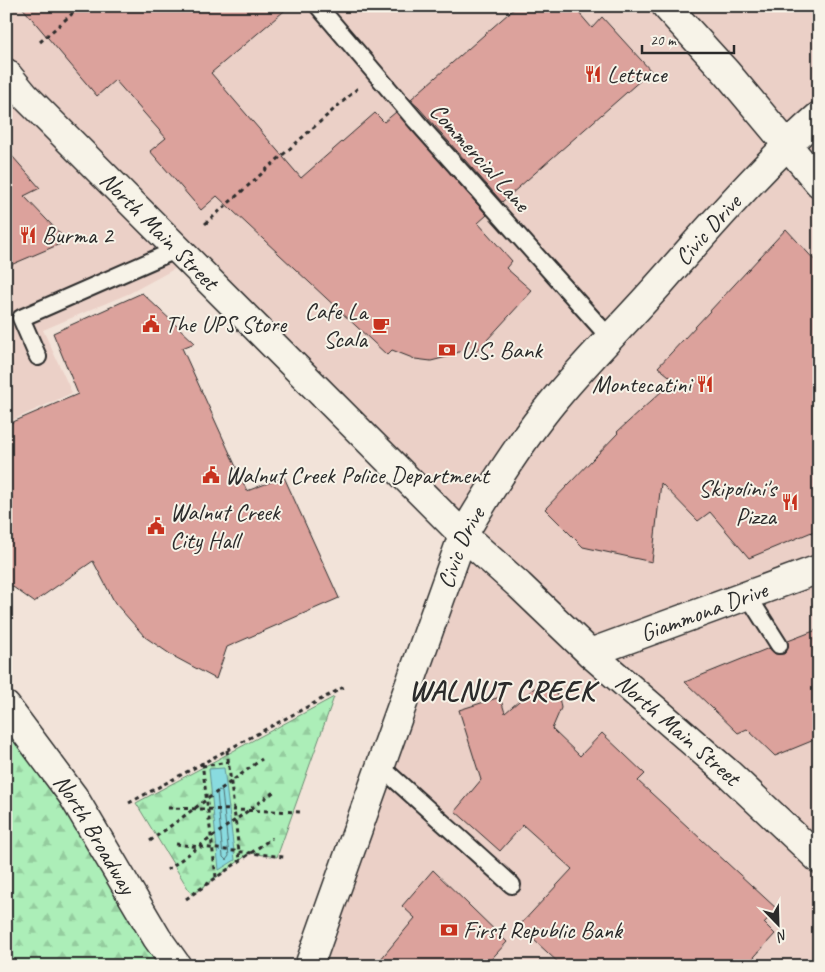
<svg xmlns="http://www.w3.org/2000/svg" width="825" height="972" font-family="Caveat,sans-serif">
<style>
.built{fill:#ebd0c7}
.forest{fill:url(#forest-firs);stroke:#6c8c72}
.water{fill:#89dbdf;stroke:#639597}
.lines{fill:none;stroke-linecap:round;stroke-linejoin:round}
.shore{stroke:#517173;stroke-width:1}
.building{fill:#dca29c;stroke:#2b2b2b}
.service-casing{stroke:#2b2b2b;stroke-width:20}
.minor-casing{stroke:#2b2b2b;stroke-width:31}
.tertiary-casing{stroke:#2b2b2b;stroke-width:31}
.secondary-casing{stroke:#2b2b2b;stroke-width:31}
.path{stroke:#2b2b2b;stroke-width:3;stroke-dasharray:4 4;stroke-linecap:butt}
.service{stroke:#f7f3e8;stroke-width:16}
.minor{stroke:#f7f3e8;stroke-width:28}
.tertiary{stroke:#f7f3e8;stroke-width:28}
.secondary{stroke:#f7f3e8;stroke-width:28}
.labels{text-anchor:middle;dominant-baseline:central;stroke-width:4;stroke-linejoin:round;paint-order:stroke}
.poi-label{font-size:24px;fill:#2b2b2b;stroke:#f7f3e8;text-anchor:start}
.street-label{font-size:24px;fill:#2b2b2b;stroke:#f7f3e8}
.district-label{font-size:29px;font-weight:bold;letter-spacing:1px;fill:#2b2b2b;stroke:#f7f3e8}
</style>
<defs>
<pattern id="forest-firs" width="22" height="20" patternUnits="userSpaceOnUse" patternTransform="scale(1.25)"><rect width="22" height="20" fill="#aceeb8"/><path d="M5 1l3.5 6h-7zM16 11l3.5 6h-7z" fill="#94cc9e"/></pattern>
</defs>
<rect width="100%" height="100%" fill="#f2e3d9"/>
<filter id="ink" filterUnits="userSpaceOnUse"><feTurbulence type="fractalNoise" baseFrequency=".02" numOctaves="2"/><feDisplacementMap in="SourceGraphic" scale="10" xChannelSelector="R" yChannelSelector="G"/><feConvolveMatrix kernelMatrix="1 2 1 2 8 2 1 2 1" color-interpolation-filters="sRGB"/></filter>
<g filter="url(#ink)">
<path class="built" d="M6,6H819V966H309L463,535L189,261L130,293L43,330L72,393L6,423Z"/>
<g class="forest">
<path d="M334,697L277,857L250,853L192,895L136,803Z"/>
<path d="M6,706L157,938L155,966H6Z"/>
</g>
<path class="water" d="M224,768L235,860L219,870L209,769Z"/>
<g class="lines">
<path class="shore" d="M219,790L222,792L229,856L226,860L223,857L217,793Z"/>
</g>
<g class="building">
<path d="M21,6H290L211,73L301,178L375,113L384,122L396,112L487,215L478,223L512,261L506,268L532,291L476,352L470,346L451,356L431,361L415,359L392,350L387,355L217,196L201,210L150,151L166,138L115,80L97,96Z"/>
<path d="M517,6H573L592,28L602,17L651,71L502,202L411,99Z"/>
<path d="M6,149L40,188L24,196L67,241L6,267Z"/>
<path d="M786,229L819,265V529L749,558L710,512L698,521L661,483L652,562L583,547L545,509L618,433L617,432L674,380L658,367Z"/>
<path d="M142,293L195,343L182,348L247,491L284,477L339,598L227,647L216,679L173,656L145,637L115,603L93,561L34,602L6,582V425L78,394L53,333Z"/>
<path d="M819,629V738L775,756L747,729L738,733L685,682L769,648L775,654H784L788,649V641Z"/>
<path d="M539,686L551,688L559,697L561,708L552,729L580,756L602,733L645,774L638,781L777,909L764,923L775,934L746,966H562L519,926L572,869L523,825L500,851L455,811L481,780L459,710L500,697L505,713L533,689Z"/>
<path d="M433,870L507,942L485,966H375L415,918L402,906Z"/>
</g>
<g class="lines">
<g class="service-casing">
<g id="service">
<path d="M318,6L416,121L609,337"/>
<path d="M38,357L21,318L178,249"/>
<path d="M748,596L779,645"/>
<path d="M380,766L512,885"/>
</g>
</g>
<g class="minor-casing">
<g id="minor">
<path d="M666,6L727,73L819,183"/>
<path id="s1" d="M6,73L25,96L463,535L519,585L590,653L728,773L819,859"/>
<path id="s2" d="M590,653L819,569"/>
</g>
</g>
<g class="tertiary-casing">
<g id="tertiary">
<path id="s3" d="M309,966L463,535C491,488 521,440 556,398C590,357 628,320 663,280C713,224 762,166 819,116"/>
</g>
</g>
<g class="secondary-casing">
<g id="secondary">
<path id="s4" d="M6,706L73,796L157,938L177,966"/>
</g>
</g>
<g class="path">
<path d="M40,42L81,6"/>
<path d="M205,224L358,88"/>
<path d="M227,750L240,860"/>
<path d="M202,762L216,877"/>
<path d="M202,766L229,762"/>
<path d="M129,803L344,687"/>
<path d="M168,808L302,812"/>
<path d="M150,841L262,759"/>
<path d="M176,844L284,857"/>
<path d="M167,870L275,791"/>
<path d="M186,899L272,838"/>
</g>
<use href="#service" class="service"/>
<use href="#minor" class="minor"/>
<use href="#tertiary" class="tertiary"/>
<use href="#secondary" class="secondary"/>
</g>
</g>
<defs>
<g id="restaurant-bare" transform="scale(1.35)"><path d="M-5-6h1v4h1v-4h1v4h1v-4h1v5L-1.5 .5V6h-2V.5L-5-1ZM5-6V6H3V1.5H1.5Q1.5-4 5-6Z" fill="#c8321e" stroke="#f7f3e8" stroke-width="2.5" paint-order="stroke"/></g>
<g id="civic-bare" transform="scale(1.35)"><path d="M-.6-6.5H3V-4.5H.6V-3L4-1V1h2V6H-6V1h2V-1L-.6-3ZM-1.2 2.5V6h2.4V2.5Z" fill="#c8321e" stroke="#f7f3e8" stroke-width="2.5" paint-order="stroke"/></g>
<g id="cafe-bare" transform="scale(1.35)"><path d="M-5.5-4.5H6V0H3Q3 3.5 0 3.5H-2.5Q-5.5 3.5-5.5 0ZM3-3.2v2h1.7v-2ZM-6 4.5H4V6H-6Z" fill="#c8321e" stroke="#f7f3e8" stroke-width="2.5" paint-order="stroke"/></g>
<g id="bank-bare" transform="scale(1.35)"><path d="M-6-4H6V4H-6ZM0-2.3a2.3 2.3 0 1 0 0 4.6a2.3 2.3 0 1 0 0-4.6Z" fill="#c8321e" stroke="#f7f3e8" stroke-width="2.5" paint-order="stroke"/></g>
</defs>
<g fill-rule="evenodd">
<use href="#restaurant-bare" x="593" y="74"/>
<use href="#restaurant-bare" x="28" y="235"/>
<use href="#civic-bare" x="151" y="324"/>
<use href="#cafe-bare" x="381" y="325"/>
<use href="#bank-bare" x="447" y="350"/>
<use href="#restaurant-bare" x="705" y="384"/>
<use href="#civic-bare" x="211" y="475"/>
<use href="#restaurant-bare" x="790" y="502"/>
<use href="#civic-bare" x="156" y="526"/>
<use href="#bank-bare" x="449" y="930"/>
</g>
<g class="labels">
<g class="poi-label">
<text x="607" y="74">Lettuce</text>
<text x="42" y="235">Burma 2</text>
<text x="367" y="311" text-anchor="end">Cafe La<tspan x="367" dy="28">Scala</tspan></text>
<text x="165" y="324">The UPS Store</text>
<text x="461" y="350">U.S. Bank</text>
<text x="691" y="384" text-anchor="end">Montecatini</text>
<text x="225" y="475">Walnut Creek Police Department</text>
<text x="776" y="488" text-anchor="end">Skipolini's<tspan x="776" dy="28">Pizza</tspan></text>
<text x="170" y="512">Walnut Creek<tspan x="170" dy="28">City Hall</tspan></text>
<text x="463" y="930">First Republic Bank</text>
</g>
<g class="street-label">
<text transform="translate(480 157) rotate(48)">Commercial Lane</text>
<text stroke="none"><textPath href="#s3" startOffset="850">Civic Drive</textPath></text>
<text stroke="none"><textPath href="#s1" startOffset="220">North Main Street</textPath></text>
<text stroke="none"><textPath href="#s3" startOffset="445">Civic Drive</textPath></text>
<text stroke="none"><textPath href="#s2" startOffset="121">Giammona Drive</textPath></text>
<text stroke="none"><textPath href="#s1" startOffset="940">North Main Street</textPath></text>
<text stroke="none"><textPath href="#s4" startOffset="156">North Broadway</textPath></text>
</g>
<g class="district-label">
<text x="502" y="690">WALNUT CREEK</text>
</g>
</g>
<rect width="825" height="972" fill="none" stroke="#f7f3e8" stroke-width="25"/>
<rect x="12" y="12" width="800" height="947" fill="none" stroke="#2b2b2b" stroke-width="2" filter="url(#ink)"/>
<g transform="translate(778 924) rotate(157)" stroke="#f7f3e8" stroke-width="4" paint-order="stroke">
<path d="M0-4L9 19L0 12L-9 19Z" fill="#2b2b2b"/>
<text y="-8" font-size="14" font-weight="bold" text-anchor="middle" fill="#2b2b2b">N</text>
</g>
<path d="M642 45v8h92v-8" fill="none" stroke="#2b2b2b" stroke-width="2.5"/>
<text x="650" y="45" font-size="15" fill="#2b2b2b" stroke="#f7f3e8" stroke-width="4" paint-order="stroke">20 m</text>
</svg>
